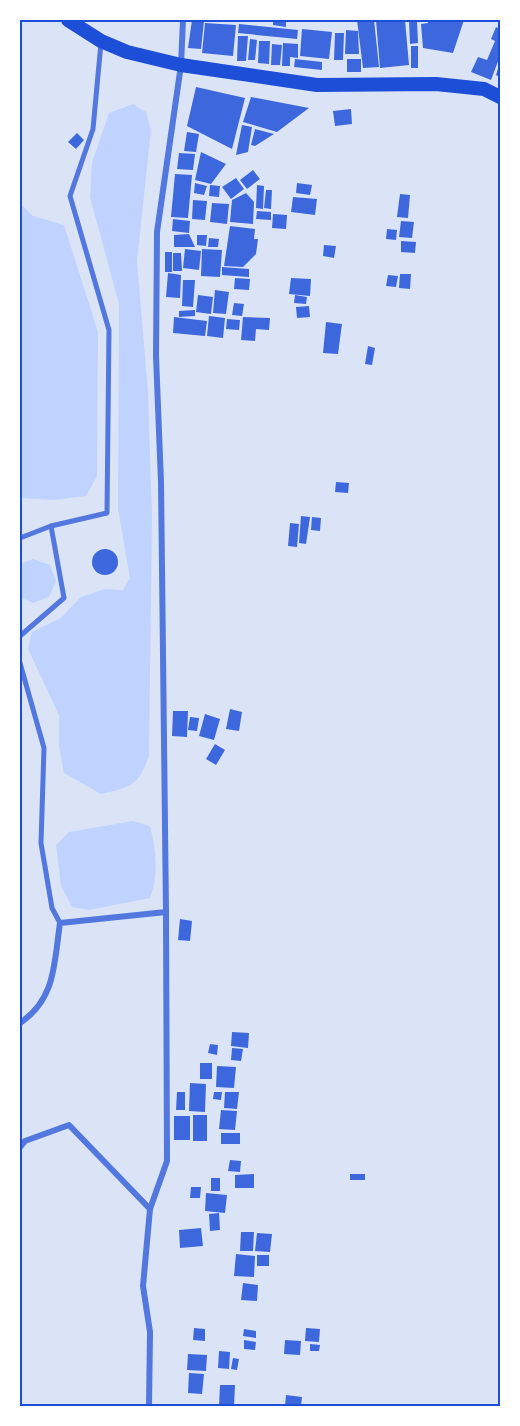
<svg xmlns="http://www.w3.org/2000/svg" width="520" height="1426" font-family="'IBM Plex Serif',serif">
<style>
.green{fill:#dbe4f7}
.water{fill:#bfd3fe}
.building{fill:#3d67dc}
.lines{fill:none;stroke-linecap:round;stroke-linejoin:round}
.pedestrian{stroke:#5277de;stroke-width:5}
.minor{stroke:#5277de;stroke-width:6}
.primary{stroke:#1d4ed8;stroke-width:14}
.neatline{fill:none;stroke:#1d4ed8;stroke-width:2}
</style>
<rect width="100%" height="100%" fill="#f2f2f2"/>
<rect class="green" x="20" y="20" width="480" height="1386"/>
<g class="water">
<path d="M133,104L146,112L151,130L137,261L148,393L152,516L149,755C139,786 131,787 101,794L64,773L59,747V715L28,649L32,632L61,618L81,597L105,589L123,590L130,578L118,509L119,304L90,197L92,163L109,113Z"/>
<path d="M20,203L33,216L64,225L98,332L97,476L86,496L54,500L20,498Z"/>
<path d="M33,559L50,565L56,581L49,597L33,603L20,597V564Z"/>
<path d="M133,821L150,826C156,850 159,874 150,898L89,910L72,907L61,886L56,845L69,832Z"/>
</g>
<g class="building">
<path d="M192,20L204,21L201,49L188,48Z"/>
<path d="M273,20H286V27L273,25Z"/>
<path d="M357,20H374L379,67L363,68Z"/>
<path d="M376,20H405L409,65L380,68Z"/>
<path d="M409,20H417L418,43L410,44Z"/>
<path d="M428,20H464L453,53L423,48L421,24L428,23Z"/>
<path d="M205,23L236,25L233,56L202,53Z"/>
<path d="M239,24L298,30L297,39L238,33Z"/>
<path d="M496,27L500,29V56L491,80L471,72L478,57L487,60L495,41L491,39Z"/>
<path d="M302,29L332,32L329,59L300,56Z"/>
<path d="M346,30L358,31L359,54H345Z"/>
<path d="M335,33H344L343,60H334Z"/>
<path d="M238,36H248L246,61H237Z"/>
<path d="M250,39L257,40L255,60H248Z"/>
<path d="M259,41H270L269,64L258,63Z"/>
<path d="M283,43L298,44V58L290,57V66H282Z"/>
<path d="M272,44L282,45L280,65H271Z"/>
<rect x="411" y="46" width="7" height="22"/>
<path d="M295,59L322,62V70L294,67Z"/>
<rect x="347" y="59" width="14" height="13"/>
<path d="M500,62V77L496,75Z"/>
<path d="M196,87L245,98L232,149L187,126Z"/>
<path d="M251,97L309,108L277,132L243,122Z"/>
<path d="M351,109L352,124L335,126L333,111Z"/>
<path d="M242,125L252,127L248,152L236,155Z"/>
<path d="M255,129L274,134L255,146L251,145Z"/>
<path d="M187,132L199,134L196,152L184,151Z"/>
<path d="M77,133L84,140L76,149L68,142Z"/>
<path d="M201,152L226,164L211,184L195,180Z"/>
<path d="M179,153L195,154L193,170L177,169Z"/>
<path d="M253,170L260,179L247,189L240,180Z"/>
<path d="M175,174L192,175L188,218L171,217Z"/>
<path d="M236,178L244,189L231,199L222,187Z"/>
<path d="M195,183L207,186L204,195L194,193Z"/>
<path d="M297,183L312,185L310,195L296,193Z"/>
<path d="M210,185L220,186L219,197L209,196Z"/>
<path d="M257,185L264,186L263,209L256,208Z"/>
<path d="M266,190H272L271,209L264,208Z"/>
<path d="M246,193L254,202L253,224L230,222L232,200Z"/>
<path d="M400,194L410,195L408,218L397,217Z"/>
<path d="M293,197L317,199L315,215L291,212Z"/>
<path d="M193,200L207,201L205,220L192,219Z"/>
<path d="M212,203L229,204L227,224L210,222Z"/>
<path d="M257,211L271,212V220L256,219Z"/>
<path d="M273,214L287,215L286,229L272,228Z"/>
<path d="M173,219L190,221L189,233L172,231Z"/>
<path d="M401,221L414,222L412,238L399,237Z"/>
<path d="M230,226L255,229L254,239H258L256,254L243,267L224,266Z"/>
<path d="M387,229L397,230L396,240L386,239Z"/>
<path d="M189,234L195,247H174V235Z"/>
<path d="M197,235H207L206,246L197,245Z"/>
<path d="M209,238L219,239L218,247H208Z"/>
<path d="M401,241L416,242L415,253L401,252Z"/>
<path d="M324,245L336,246L334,258L323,256Z"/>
<path d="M185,249L201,251L199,270L183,268Z"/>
<path d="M202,249L222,250L220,277L201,276Z"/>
<rect x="165" y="252" width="7" height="20"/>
<path d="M173,253H181L182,271H173Z"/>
<path d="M222,267L249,269V277L222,275Z"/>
<path d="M168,273L181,275L180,298L166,297Z"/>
<path d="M400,274H411L410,289L399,288Z"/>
<path d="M388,275L398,276L396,287L386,286Z"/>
<path d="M235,278L250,279L249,290L234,289Z"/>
<path d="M291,278L311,279L310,296L289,294Z"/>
<path d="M183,280H195L193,307L182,306Z"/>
<path d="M215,290L229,292L226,314L213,313Z"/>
<path d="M198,295L213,297L211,314L196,312Z"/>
<path d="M295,295L307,297L306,304L294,303Z"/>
<path d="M234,303L244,304L242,316L232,315Z"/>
<path d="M309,306L310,317L297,318L296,307Z"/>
<path d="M195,310V316L179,317V311Z"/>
<path d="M209,316L225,318L223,338L207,336Z"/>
<path d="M174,317L207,321L205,336L173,333Z"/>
<path d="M243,317L270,318L269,330L256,329L255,341L241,340Z"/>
<path d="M227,319L240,320L239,330L226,329Z"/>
<path d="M326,322L342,324L338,354L323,353Z"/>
<path d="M368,346L375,348L372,365L365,364Z"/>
<path d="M336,482L349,483L348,493L335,492Z"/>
<path d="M301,516L310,517L306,544L299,543Z"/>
<path d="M312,517L321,518L320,531L311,530Z"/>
<path d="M290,523L299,524L297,547L288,546Z"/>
<circle cx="105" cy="562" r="13"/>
<path d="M230,709L242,712L239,731L226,729Z"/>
<path d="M173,711H188L187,737L172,736Z"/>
<path d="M205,714L220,719L214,740L199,736Z"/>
<path d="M190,717L199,718L197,731L188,730Z"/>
<path d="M215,744L225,750L216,765L206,759Z"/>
<path d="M180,919L192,921L190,941L178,940Z"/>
<path d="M232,1032L249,1033L248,1048L231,1046Z"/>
<path d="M210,1044L218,1045L217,1055L208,1053Z"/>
<path d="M232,1048L243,1049L241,1061L231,1060Z"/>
<rect x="200" y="1063" width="12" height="16"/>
<path d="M217,1066L236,1067L234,1088L216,1087Z"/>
<path d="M190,1083L206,1084L205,1112L189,1111Z"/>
<path d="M177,1092H185V1110H176Z"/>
<path d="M214,1092H222L221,1100L213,1099Z"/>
<path d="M225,1092H239L237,1109L224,1108Z"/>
<path d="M221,1110L237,1111L235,1130L219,1129Z"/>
<rect x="193" y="1115" width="14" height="26"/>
<rect x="174" y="1116" width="16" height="24"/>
<rect x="221" y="1133" width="19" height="11"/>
<path d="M230,1160L241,1161L240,1172L228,1171Z"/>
<path d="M254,1174V1188H235V1175Z"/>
<rect x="350" y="1174" width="15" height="6"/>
<rect x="211" y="1178" width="9" height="13"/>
<path d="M191,1187H201L200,1198H190Z"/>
<path d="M206,1193L227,1195L225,1213L205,1211Z"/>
<path d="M219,1213L220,1230L210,1231L209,1214Z"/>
<path d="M201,1228L203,1246L180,1248L179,1230Z"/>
<path d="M241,1232H254L253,1251H240Z"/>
<path d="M257,1233L272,1234L270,1252L255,1251Z"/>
<path d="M236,1254L255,1256L254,1277L234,1276Z"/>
<rect x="257" y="1255" width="12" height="11"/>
<path d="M243,1283L258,1285L257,1301L241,1300Z"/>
<path d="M194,1328L205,1329V1341L193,1340Z"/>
<path d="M306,1328L320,1329L319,1342L305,1341Z"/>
<path d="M244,1329L256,1331V1338L243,1336Z"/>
<path d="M244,1340L256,1342L255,1350L244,1349Z"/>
<path d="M285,1340L301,1341L300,1355L284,1354Z"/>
<path d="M310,1344L320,1345L319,1351H310Z"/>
<path d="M219,1351L230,1352L229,1369L218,1368Z"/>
<path d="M188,1354L207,1355L206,1371L187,1370Z"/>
<path d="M233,1358L239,1359L237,1370L231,1369Z"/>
<path d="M189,1373L204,1374L202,1394L188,1393Z"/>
<path d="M220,1385H235L234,1406H219Z"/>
<path d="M286,1395L302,1397L301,1406H285Z"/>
</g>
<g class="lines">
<g class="pedestrian">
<path d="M20,538L51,526"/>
<path d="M20,636L64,598L51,526L107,513L109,330L70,196L93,129L101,43"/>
<path d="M20,663L44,748L41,843L52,908L60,923"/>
</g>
<g class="minor">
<path d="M20,1023C56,999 54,963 60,923L166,912L161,482L156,356L157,232L181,65L183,20"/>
<path d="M20,1147L25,1141L69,1125L150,1209L167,1161L166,912"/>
<path d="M149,1406L150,1332L143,1286L150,1209"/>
</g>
<path class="primary" d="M68,20L101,41L127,52L181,65L317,85L436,84L484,89L500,97"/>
</g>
<rect width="520" height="1426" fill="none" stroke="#ffffff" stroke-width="42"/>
<rect x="21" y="21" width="478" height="1384" class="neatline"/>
</svg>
